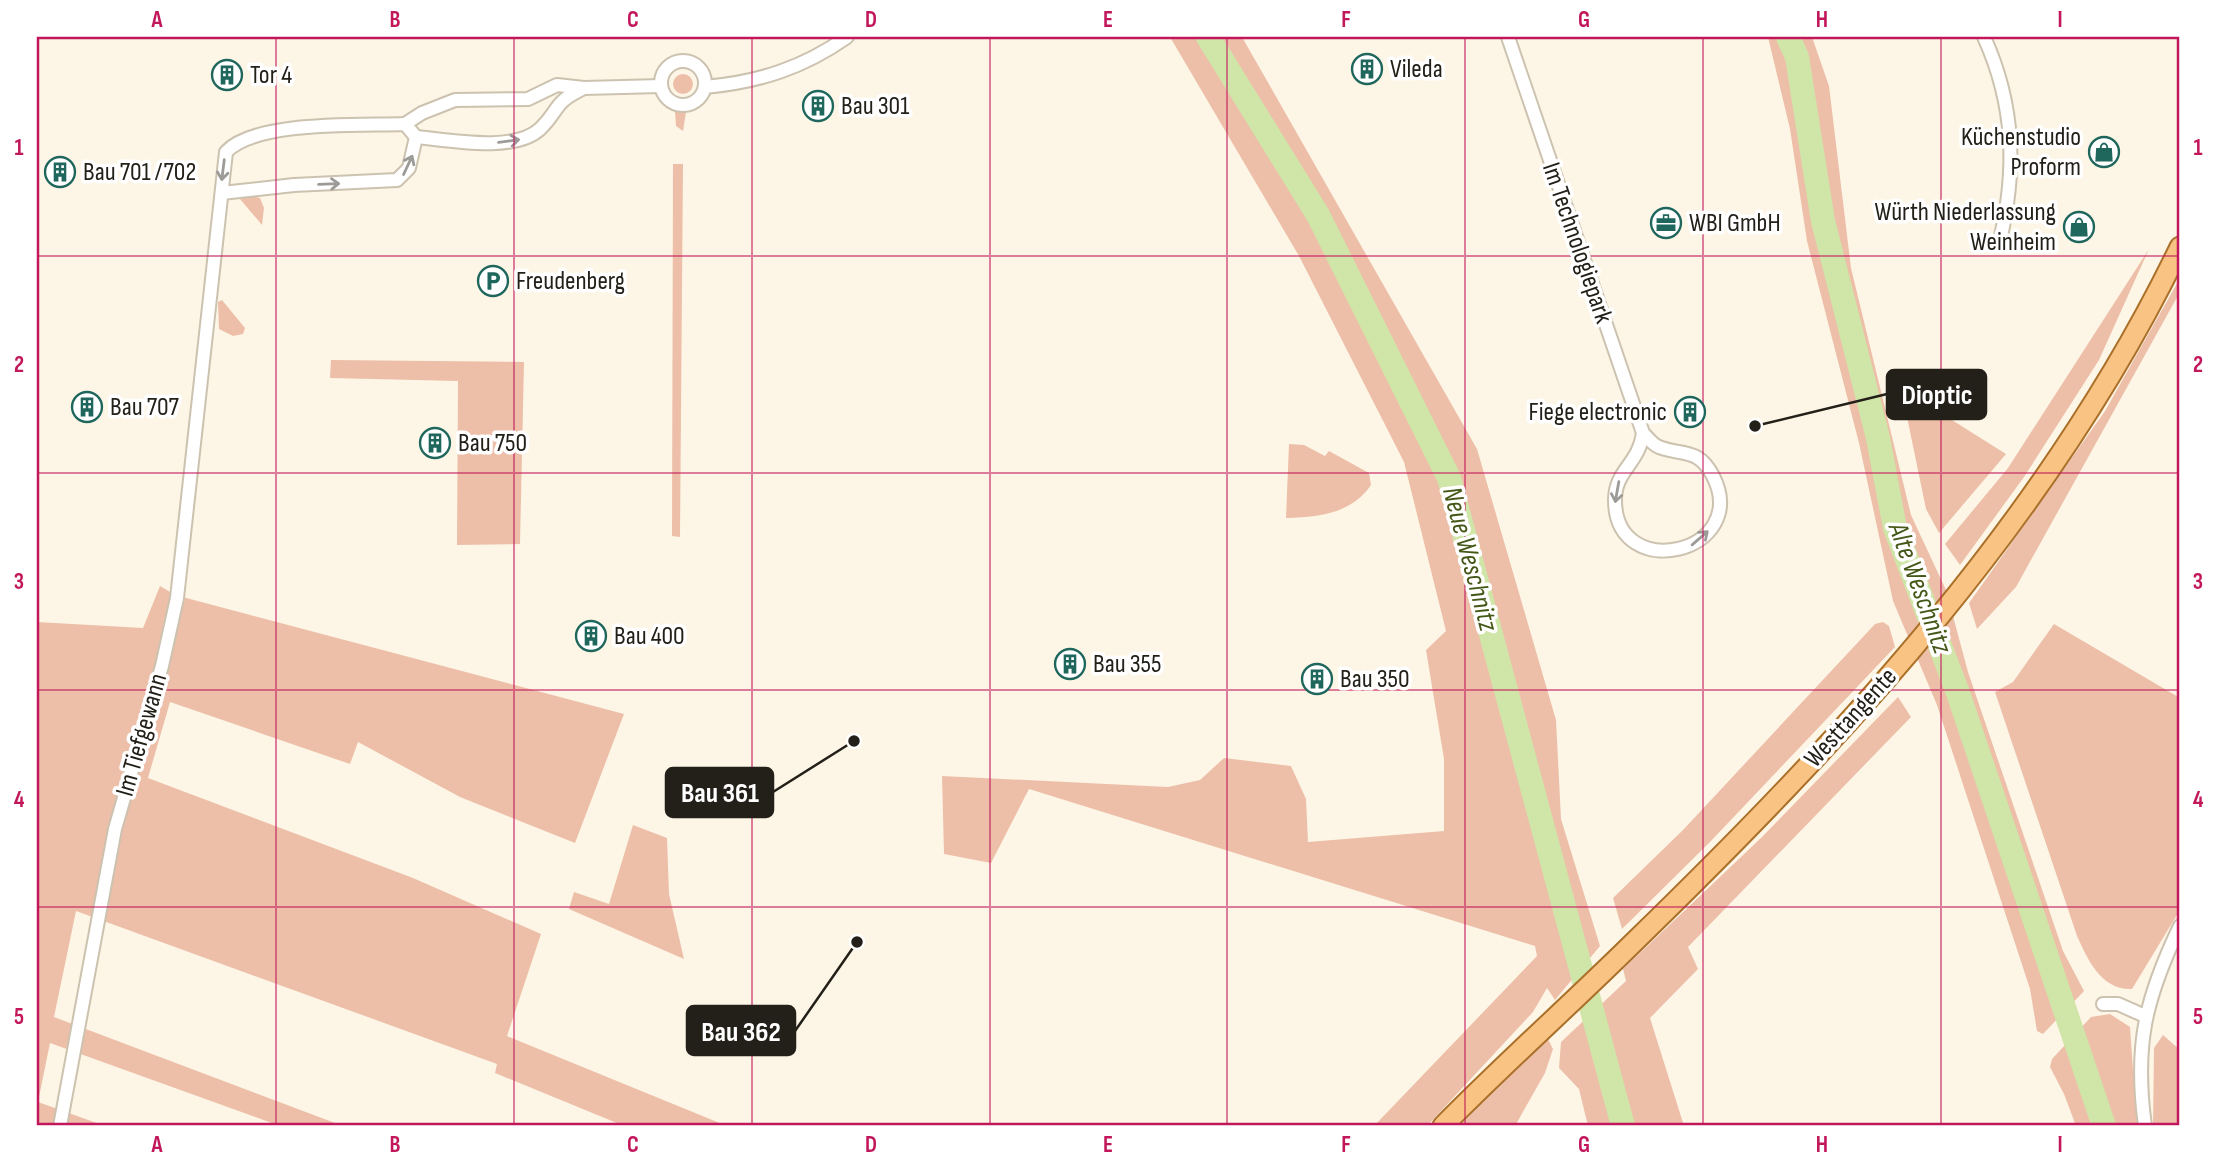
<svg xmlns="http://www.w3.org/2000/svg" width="2217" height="1163" font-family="'Sofia Sans Condensed',sans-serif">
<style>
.green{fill:#edbfa9}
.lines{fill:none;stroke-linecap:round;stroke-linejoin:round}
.river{stroke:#d0e5a8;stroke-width:24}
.street-casing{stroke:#ccc2af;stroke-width:16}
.primary-casing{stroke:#aa7029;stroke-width:23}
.street{stroke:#fff;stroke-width:12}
.primary{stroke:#f8c383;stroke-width:19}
.oneway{stroke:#9c9b98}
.grid{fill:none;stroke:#c2185b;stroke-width:2;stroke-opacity:0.55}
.labels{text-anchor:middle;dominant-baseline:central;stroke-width:7;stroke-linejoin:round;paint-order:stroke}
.poi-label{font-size:26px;fill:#232019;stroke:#fff;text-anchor:start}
.street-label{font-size:26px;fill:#232019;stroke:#fff}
.water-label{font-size:28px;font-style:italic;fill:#455817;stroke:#fff}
.leader{fill:none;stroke:#232019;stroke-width:2.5}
.callout-dot{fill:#232019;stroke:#fff;stroke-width:2.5}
.callout{fill:#232019;stroke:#232019;stroke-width:2.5}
.callout-label{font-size:28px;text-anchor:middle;font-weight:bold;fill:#fff}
.neatline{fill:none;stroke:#c2185b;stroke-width:2.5}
.grid-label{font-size:23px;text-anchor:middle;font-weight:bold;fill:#c2185b}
</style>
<rect width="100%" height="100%" fill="#fdf6e6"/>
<g class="green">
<path d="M1170,37H1242L1477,449L1556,720L1561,819L1600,946L1555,1000L1547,988L1533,1012L1427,1126H1374L1537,956L1535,946L1029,789L991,863L944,854L942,776L1168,787L1200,780L1224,758L1291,766L1306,799L1308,842L1444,831V759L1426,650L1446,631L1404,462L1299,256Z"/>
<path d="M1768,37H1812L1829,86L1851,268L1911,515L1946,590L1968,672L2063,951L2084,991L2043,1034L2037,1031L2030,989L1937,705L1893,601L1859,443L1807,241L1790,129Z"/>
<circle cx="683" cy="84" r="10"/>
<path d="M675,112H686L683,131L676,126Z"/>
<path d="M673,164H683L680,537L672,536Z"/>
<path d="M252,196L260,198L264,208L262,225L240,199Z"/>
<path d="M2149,249L2099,360L2024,477L1960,565L1945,544L2008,468Z"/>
<path d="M2180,278V292L2016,587L1977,629L1969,603L2105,411Z"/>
<path d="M222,300L245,328L243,334L233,336L219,329L218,302Z"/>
<path d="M331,360L524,362L520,544L457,545L458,381L330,378Z"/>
<path d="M1901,388L2006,454L1939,533L1926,509Z"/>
<path d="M1289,444L1304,445L1325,456L1329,451L1369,473L1371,485C1351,514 1319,517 1286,518Z"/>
<path d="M160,586L175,595L624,714L575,843L460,797L358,742L350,764L170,702L148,778L413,878L541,934L507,1036L727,1126H624L495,1073L497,1064L76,911L54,1017L343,1126H280L50,1043L38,1102L105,1126H46L37,1123V622L143,628Z"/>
<path d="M1883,622L1889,626L1895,647L1710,842L1622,929L1613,898L1684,829L1875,624Z"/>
<path d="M2054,624L2180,698V910L2132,989C2101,990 2088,960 2077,936L1995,692L2013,682Z"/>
<path d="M1898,697L1911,717L1688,947L1698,969L1650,1018L1684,1126H1588L1579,1089L1559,1068L1561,1042L1626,981L1623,969L1762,837Z"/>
<path d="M633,825L667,838L669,894L684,959L569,909L574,892L609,904Z"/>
<path d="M2110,1014L2130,1027L2137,1126H2076L2064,1094L2050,1067L2052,1059L2091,1017Z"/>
<path d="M2163,1035L2180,1050V1126H2153L2154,1048Z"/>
<path d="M1548,1039L1553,1049L1545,1073L1515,1126H1460L1517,1063L1520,1065Z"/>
</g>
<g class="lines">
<g class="river">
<path d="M1208,37L1318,215L1449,478L1623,1126"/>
<path d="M1788,37L1797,57L1823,221L1878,438L1895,528L1958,693L2104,1126"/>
</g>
<g class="street-casing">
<g id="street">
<path d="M1508,37L1643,433C1648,438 1653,445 1659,447C1682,456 1698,447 1713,476C1752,553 1615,585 1615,500C1615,470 1639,464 1643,433"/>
<path d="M1984,37C2015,105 2017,172 1999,244"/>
<circle cx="683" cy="83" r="22"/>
<path d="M705,87C759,82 803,68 847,37"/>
<path d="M405,124L422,113L455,100L528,99L557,85L584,88L661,86"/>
<path d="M416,137C449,140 514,153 540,129C560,110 552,103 584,88"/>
<path d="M2103,1004H2118L2145,1016"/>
<path d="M60,1126L115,829L162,666L177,598L226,152C256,120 360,126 405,124L416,137L409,168L397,180L294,185L222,193"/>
<path d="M2145,1126C2134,1046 2145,999 2180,926"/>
</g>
</g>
<g class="primary-casing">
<path id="primary" d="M1443,1126C1504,1064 1569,1006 1631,945C1844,738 2050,517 2180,247"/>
</g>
<use href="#street" class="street"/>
<use href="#primary" class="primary"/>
</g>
<defs><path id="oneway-shaft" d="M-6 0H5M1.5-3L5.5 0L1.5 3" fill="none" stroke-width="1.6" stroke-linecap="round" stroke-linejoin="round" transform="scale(1.75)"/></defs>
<g class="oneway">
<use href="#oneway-shaft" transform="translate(509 141) rotate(-7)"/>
<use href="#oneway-shaft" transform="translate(408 165) rotate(-65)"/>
<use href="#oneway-shaft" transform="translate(223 170) rotate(97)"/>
<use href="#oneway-shaft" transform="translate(329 184) rotate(-2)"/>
<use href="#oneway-shaft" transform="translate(1617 492) rotate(100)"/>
<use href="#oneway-shaft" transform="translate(1700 538) rotate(-41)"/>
</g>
<path class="grid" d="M276,37V1126M514,37V1126M752,37V1126M990,37V1126M1227,37V1126M1465,37V1126M1703,37V1126M1941,37V1126M37,256H2180M37,473H2180M37,690H2180M37,907H2180"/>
<defs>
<g id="building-ring" transform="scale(1.575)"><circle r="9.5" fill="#fff" stroke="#1f675d" stroke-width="1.5"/><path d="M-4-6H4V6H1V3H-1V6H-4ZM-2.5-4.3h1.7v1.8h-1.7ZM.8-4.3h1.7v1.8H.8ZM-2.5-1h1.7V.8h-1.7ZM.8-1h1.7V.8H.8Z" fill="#1f675d"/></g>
<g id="shop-ring" transform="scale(1.575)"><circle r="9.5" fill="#fff" stroke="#1f675d" stroke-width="1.5"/><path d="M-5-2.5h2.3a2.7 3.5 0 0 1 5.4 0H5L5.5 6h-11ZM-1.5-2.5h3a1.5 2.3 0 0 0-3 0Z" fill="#1f675d"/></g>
<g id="office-ring" transform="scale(1.575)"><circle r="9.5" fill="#fff" stroke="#1f675d" stroke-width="1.5"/><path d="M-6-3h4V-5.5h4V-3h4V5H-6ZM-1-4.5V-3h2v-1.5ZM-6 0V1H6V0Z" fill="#1f675d"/></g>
<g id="parking-ring" transform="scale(1.575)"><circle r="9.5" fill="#fff" stroke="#1f675d" stroke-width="1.5"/><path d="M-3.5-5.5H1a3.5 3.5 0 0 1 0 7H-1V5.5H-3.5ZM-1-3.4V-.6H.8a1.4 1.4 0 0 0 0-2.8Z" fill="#1f675d"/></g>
</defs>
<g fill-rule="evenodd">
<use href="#building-ring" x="1367" y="69"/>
<use href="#building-ring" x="227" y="75"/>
<use href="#building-ring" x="818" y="106"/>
<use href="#shop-ring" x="2104" y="152"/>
<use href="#building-ring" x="60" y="172"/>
<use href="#office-ring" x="1666" y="223"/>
<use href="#shop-ring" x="2079" y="227"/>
<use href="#parking-ring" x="493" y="281"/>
<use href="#building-ring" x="87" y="407"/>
<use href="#building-ring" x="1690" y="412"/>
<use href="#building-ring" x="435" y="443"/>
<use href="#building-ring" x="591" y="636"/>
<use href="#building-ring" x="1070" y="664"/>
<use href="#building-ring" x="1317" y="679"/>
</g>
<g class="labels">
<g class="poi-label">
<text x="1390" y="69">Vileda</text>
<text x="250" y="75">Tor 4</text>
<text x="841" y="106">Bau 301</text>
<text x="2081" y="137" text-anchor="end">Küchenstudio<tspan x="2081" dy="30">Proform</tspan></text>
<text x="83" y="172">Bau 701 /702</text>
<text x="2056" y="212" text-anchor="end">Würth Niederlassung<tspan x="2056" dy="30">Weinheim</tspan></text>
<text x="1689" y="223">WBI GmbH</text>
<text x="516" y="281">Freudenberg</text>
<text x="110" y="407">Bau 707</text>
<text x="1667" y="412" text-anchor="end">Fiege electronic</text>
<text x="458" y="443">Bau 750</text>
<text x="614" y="636">Bau 400</text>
<text x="1093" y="664">Bau 355</text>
<text x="1340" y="679">Bau 350</text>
</g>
<g class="street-label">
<text transform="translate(1577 243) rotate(71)">Im Technologiepark</text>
<text transform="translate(1851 718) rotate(-48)">Westtangente</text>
<text transform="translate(142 735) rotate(-74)">Im Tiefgewann</text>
</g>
<g class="water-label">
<text transform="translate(1470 559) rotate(75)">Neue Weschnitz</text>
<text transform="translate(1920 588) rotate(70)">Alte Weschnitz</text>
</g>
</g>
<path class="leader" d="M1755 426L1887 394M854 741L773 792M857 942L795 1031"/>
<g class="callout-dot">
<circle cx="1755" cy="426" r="7"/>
<circle cx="854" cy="741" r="7"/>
<circle cx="857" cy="942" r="7"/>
</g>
<g class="callout">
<rect x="1887" y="370" width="99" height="49" rx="7"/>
<rect x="666" y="768" width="107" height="49" rx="7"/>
<rect x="687" y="1006" width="108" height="49" rx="7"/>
</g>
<g class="callout-label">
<text x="1937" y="404">Dioptic</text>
<text x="720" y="802">Bau 361</text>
<text x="741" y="1041">Bau 362</text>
</g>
<rect width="2217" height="1163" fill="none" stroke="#ffffff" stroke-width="77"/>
<rect x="38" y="38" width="2140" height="1086" class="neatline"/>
<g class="grid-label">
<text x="157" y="27">A</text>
<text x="395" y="27">B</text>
<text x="633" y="27">C</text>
<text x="871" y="27">D</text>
<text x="1108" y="27">E</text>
<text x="1346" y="27">F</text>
<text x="1584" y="27">G</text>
<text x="1822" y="27">H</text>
<text x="2060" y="27">I</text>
<text x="19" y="155">1</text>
<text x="2198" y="155">1</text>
<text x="19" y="372">2</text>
<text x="2198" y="372">2</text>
<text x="19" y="589">3</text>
<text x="2198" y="589">3</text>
<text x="19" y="807">4</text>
<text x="2198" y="807">4</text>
<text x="19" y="1024">5</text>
<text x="2198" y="1024">5</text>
<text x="157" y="1152">A</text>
<text x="395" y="1152">B</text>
<text x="633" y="1152">C</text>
<text x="871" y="1152">D</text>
<text x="1108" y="1152">E</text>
<text x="1346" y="1152">F</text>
<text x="1584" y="1152">G</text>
<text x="1822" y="1152">H</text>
<text x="2060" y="1152">I</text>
</g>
</svg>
